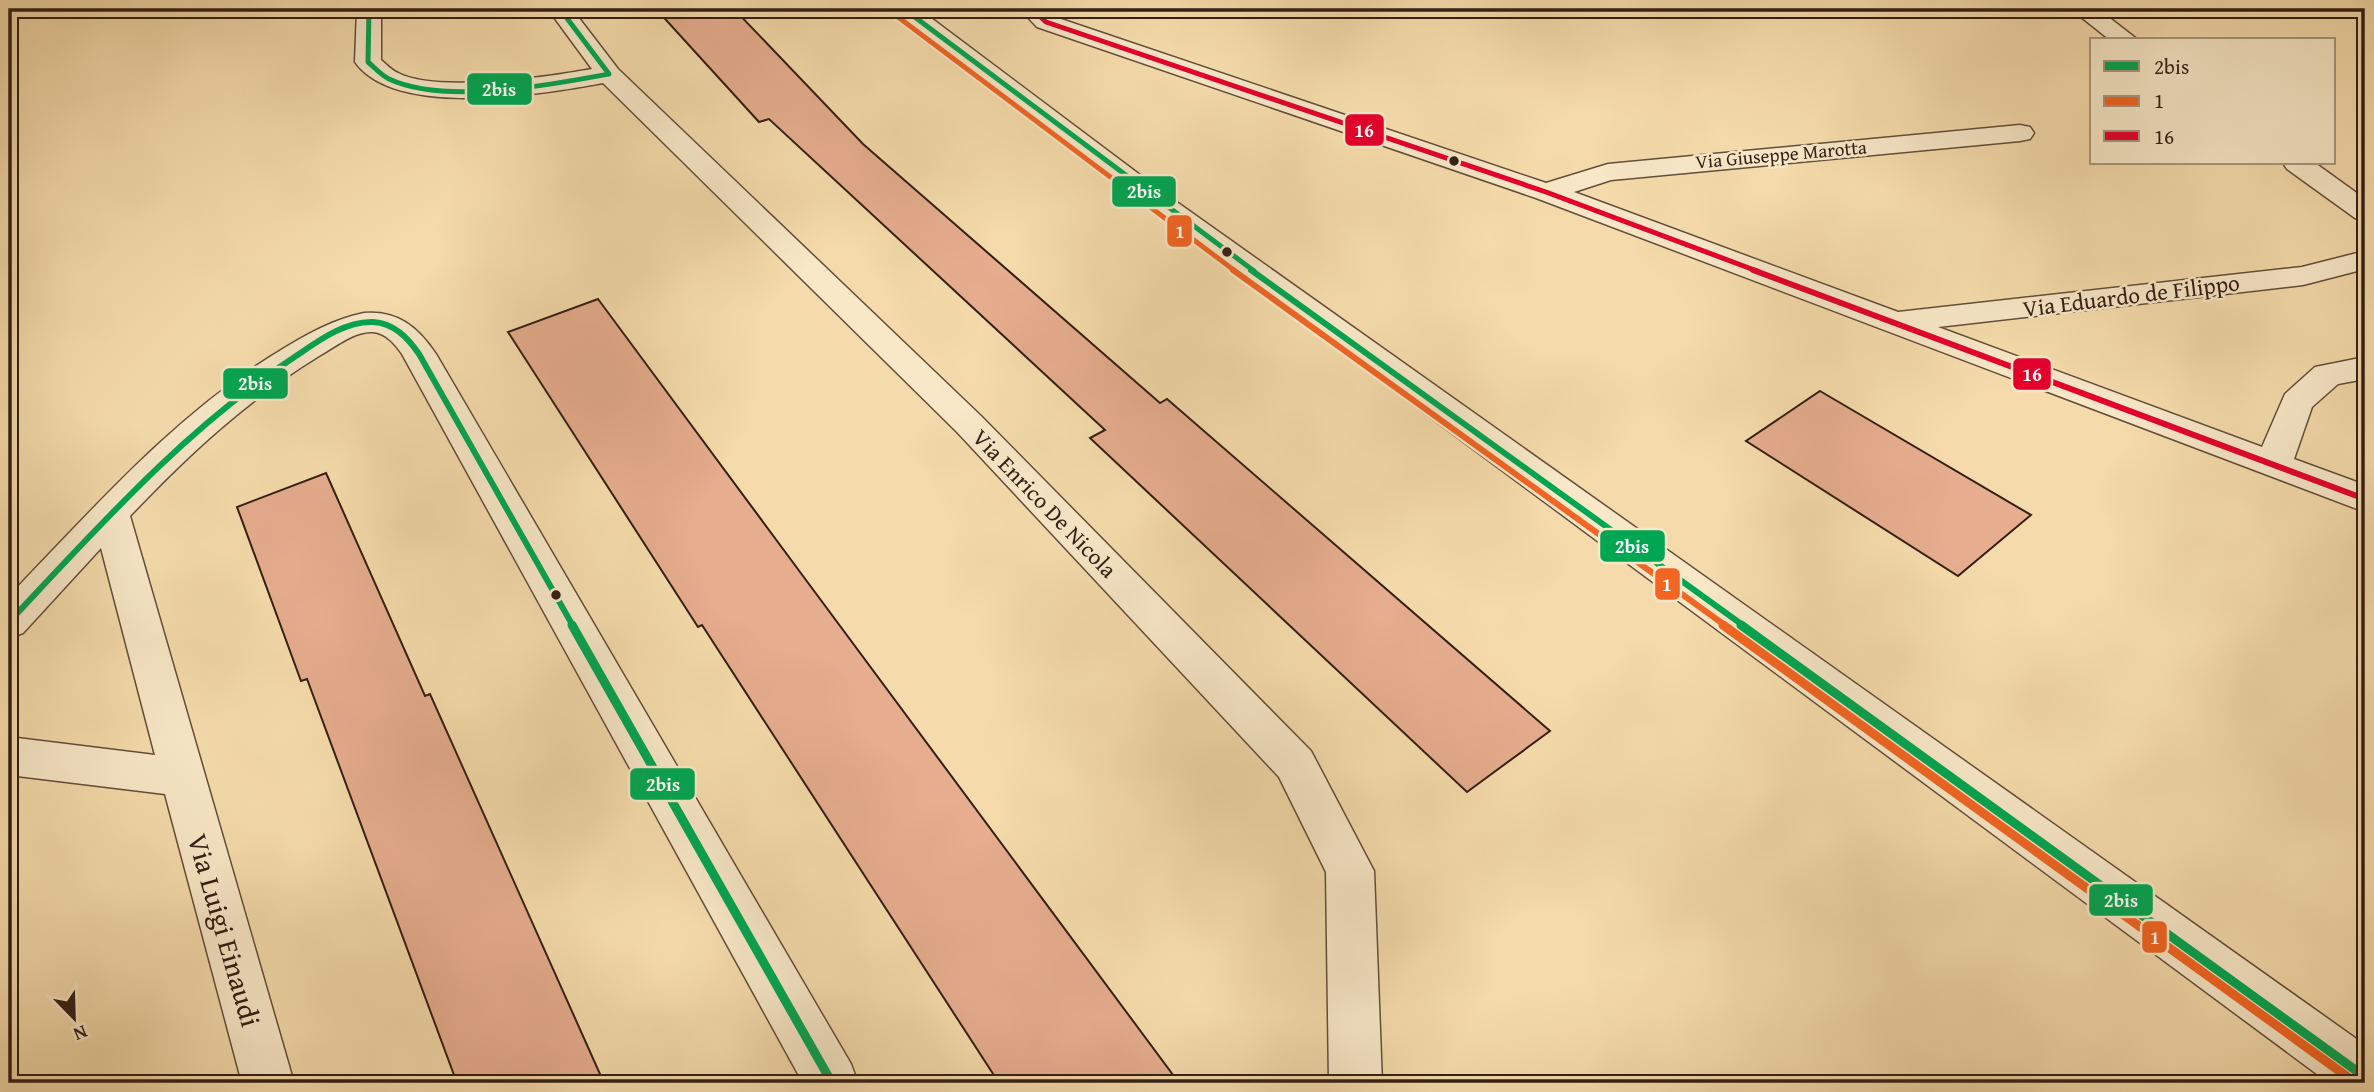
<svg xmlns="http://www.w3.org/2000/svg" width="2374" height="1092" font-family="'Gentium Book Plus',serif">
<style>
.building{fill:#e6ad8e;stroke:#331e15;stroke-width:2}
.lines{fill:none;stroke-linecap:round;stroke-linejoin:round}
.minor-casing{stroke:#644d3a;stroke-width:3}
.minor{fill:#f8e8c8;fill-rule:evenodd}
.bus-1-far2-casing{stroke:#f8e8c8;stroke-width:9}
.bus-1-far1-casing{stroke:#f8e8c8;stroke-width:11}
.bus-1-casing{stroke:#f8e8c8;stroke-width:14}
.bus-2-far2-casing{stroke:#f8e8c8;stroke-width:9}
.bus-2-far1-casing{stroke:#f8e8c8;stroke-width:11}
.bus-2-casing{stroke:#f8e8c8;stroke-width:14}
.bus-3-far1-casing{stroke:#f8e8c8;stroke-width:9}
.bus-3-casing{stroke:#f8e8c8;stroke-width:11}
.bus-1-far2{stroke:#00a651;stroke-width:5}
.bus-1-far1{stroke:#00a651;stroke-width:6}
.bus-1{stroke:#00a651;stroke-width:9}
.bus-2-far2{stroke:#f26522;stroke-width:5}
.bus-2-far1{stroke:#f26522;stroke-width:6}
.bus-2{stroke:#f26522;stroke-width:9}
.bus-3-far1{stroke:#e4002b;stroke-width:5}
.bus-3{stroke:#e4002b;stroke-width:6}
.bus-dot{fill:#331e15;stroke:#f8e8c8;stroke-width:2.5}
.labels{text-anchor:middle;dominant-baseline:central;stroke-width:5;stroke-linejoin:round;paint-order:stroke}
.far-street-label{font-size:19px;fill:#331e15;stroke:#f8e8c8}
.street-label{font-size:23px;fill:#331e15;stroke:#f8e8c8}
.near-street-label{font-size:28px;fill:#331e15;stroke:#f8e8c8}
.line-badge{stroke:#f8e8c8;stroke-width:2.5}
.badge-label{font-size:19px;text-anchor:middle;font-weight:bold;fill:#fff}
</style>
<rect width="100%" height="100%" fill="#f5dbab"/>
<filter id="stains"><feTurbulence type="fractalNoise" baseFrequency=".00286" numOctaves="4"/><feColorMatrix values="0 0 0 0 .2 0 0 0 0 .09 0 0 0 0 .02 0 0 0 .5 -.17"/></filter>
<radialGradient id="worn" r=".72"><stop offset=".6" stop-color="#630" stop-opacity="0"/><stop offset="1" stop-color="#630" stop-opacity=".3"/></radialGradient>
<g class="building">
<path d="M656,9H734L863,144L1160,403L1167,399L1550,731L1467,792L1090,438L1105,430L769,119L759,122Z"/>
<path d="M598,299L803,576L1179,1083H999L702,625L698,627L508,332Z"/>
<path d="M1820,391L2031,515L1958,576L1746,441Z"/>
<path d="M326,473L425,696L430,694L604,1083H457L307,679L301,681L237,507Z"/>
</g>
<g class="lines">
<g class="minor-casing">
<g id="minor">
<path d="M357,9H381V60C386,64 391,70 398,73C437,93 548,77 592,69L548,9H572L618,69L981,416L1311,751L1374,871L1382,1083H1329L1326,872L1279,777L957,432L603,83C544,94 395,119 355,62Z"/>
<path d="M892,9H919L1164,193L2365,1045V1083H2329L1144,205Z"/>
<path d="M1020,9H1046L1055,17L1546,183L1608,164L2020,125L2030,127L2034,133L2030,139L2020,141L1611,180L1574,192L1898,312L2302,267L2365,251V269L2303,285L1938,327L2262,447L2285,394L2315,367L2365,357V379L2338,384L2312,407L2294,459L2365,485V512L1536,198L1037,27Z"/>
<path d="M2071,9H2098L2138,40H2110Z"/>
<path d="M2283,163H2315L2365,199V221L2355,218L2287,169Z"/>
<path d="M364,313C397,310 418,327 436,354L851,1064L858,1083H803L402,354C395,344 386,333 373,332C354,331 335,347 319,356C247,400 188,455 130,516L294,1083H242L165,794L9,775V737L155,755L101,548L23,633L9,638V596C95,507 178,411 286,347C311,332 335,319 364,313Z"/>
</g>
</g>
<use href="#minor" class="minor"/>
<g class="bus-1-far2-casing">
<g id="bus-1-far2">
<path d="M369,9L368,62C375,68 381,75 389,79C445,105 550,85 609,74L560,9"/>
<path d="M904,9L1254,271"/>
</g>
</g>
<g class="bus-1-far1-casing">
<g id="bus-1-far1">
<path d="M1251,270L1744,626"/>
<path d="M9,622C99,526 186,428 296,356C318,341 345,321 373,322C394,323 408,338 419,354L573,626"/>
</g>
</g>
<g class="bus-1-casing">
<g id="bus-1">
<path d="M572,625L832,1083"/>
<path d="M1741,625L2365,1077"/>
</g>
</g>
<g class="bus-2-far2-casing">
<path id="bus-2-far2" d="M898,17L1235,271"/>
</g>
<g class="bus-2-far1-casing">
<path id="bus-2-far1" d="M1233,270L1726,626"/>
</g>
<g class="bus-2-casing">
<path id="bus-2" d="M1723,625L2356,1083"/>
</g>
<g class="bus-3-far1-casing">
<path id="bus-3-far1" d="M1032,9L1046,22L1546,192L1757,271"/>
</g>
<g class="bus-3-casing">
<path id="bus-3" d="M1753,270L2365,499"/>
</g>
<use href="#bus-1-far2" class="bus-1-far2"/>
<use href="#bus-1-far1" class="bus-1-far1"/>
<use href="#bus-1" class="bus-1"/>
<use href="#bus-2-far2" class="bus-2-far2"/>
<use href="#bus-2-far1" class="bus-2-far1"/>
<use href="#bus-2" class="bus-2"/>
<use href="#bus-3-far1" class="bus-3-far1"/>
<use href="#bus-3" class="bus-3"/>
</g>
<g class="bus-dot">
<circle cx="1454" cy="161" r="6"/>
<circle cx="1227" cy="252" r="6"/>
<circle cx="556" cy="595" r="6"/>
</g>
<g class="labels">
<g class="far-street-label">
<text transform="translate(1781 154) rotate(-5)">Via Giuseppe Marotta</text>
</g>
<g class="street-label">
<text transform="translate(2131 295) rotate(-7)">Via Eduardo de Filippo</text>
<text transform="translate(1045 503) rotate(46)">Via Enrico De Nicola</text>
</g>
<g class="near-street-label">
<text transform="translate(225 930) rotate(74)">Via Luigi Einaudi</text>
</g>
</g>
<g class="line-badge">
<rect x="466" y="72" width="67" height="34" rx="7" fill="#00a651"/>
<rect x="1344" y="113" width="41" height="34" rx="7" fill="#e4002b"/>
<rect x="1111" y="175" width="66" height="33" rx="7" fill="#00a651"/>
<rect x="1166" y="214" width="27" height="34" rx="7" fill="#f26522"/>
<rect x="2012" y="357" width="40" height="34" rx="7" fill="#e4002b"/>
<rect x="222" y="367" width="67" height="33" rx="7" fill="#00a651"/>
<rect x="1599" y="529" width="67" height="34" rx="7" fill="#00a651"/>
<rect x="1654" y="567" width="27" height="34" rx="7" fill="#f26522"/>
<rect x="629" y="767" width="67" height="34" rx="7" fill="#00a651"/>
<rect x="2088" y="883" width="66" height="34" rx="7" fill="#00a651"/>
<rect x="2141" y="920" width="27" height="34" rx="7" fill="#f26522"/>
</g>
<g class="badge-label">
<text x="499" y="96">2bis</text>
<text x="1364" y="137">16</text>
<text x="1144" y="198">2bis</text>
<text x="1180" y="238">1</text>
<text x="2032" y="381">16</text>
<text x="255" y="390">2bis</text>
<text x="1632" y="553">2bis</text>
<text x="1667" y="591">1</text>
<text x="663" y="791">2bis</text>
<text x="2121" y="907">2bis</text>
<text x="2155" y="944">1</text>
</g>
<rect width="2374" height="1092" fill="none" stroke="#f5dbab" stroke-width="35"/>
<rect x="10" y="10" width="2353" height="1071" fill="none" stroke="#331e15" stroke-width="3.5"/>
<rect x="18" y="18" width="2339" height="1057" fill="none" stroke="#331e15" stroke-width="2"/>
<rect x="2090" y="38" width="245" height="126" fill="#f8e8c8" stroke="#a99780" stroke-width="2"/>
<rect x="2104" y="61" width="35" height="10" fill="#00a651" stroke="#a99780" stroke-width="2"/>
<text x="2154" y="74" font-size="21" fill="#331e15">2bis</text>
<rect x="2104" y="96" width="35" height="10" fill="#f26522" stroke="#a99780" stroke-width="2"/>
<text x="2154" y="108" font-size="21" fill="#331e15">1</text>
<rect x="2104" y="131" width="35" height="10" fill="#e4002b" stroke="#a99780" stroke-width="2"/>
<text x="2154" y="144" font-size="21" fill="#331e15">16</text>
<g transform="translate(74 1018) rotate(157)" stroke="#f8e8c8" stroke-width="5" paint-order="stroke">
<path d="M0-5L12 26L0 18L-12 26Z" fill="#331e15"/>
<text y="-10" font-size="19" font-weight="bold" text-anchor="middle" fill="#331e15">N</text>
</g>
<rect width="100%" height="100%" filter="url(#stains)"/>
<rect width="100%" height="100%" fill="url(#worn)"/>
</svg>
